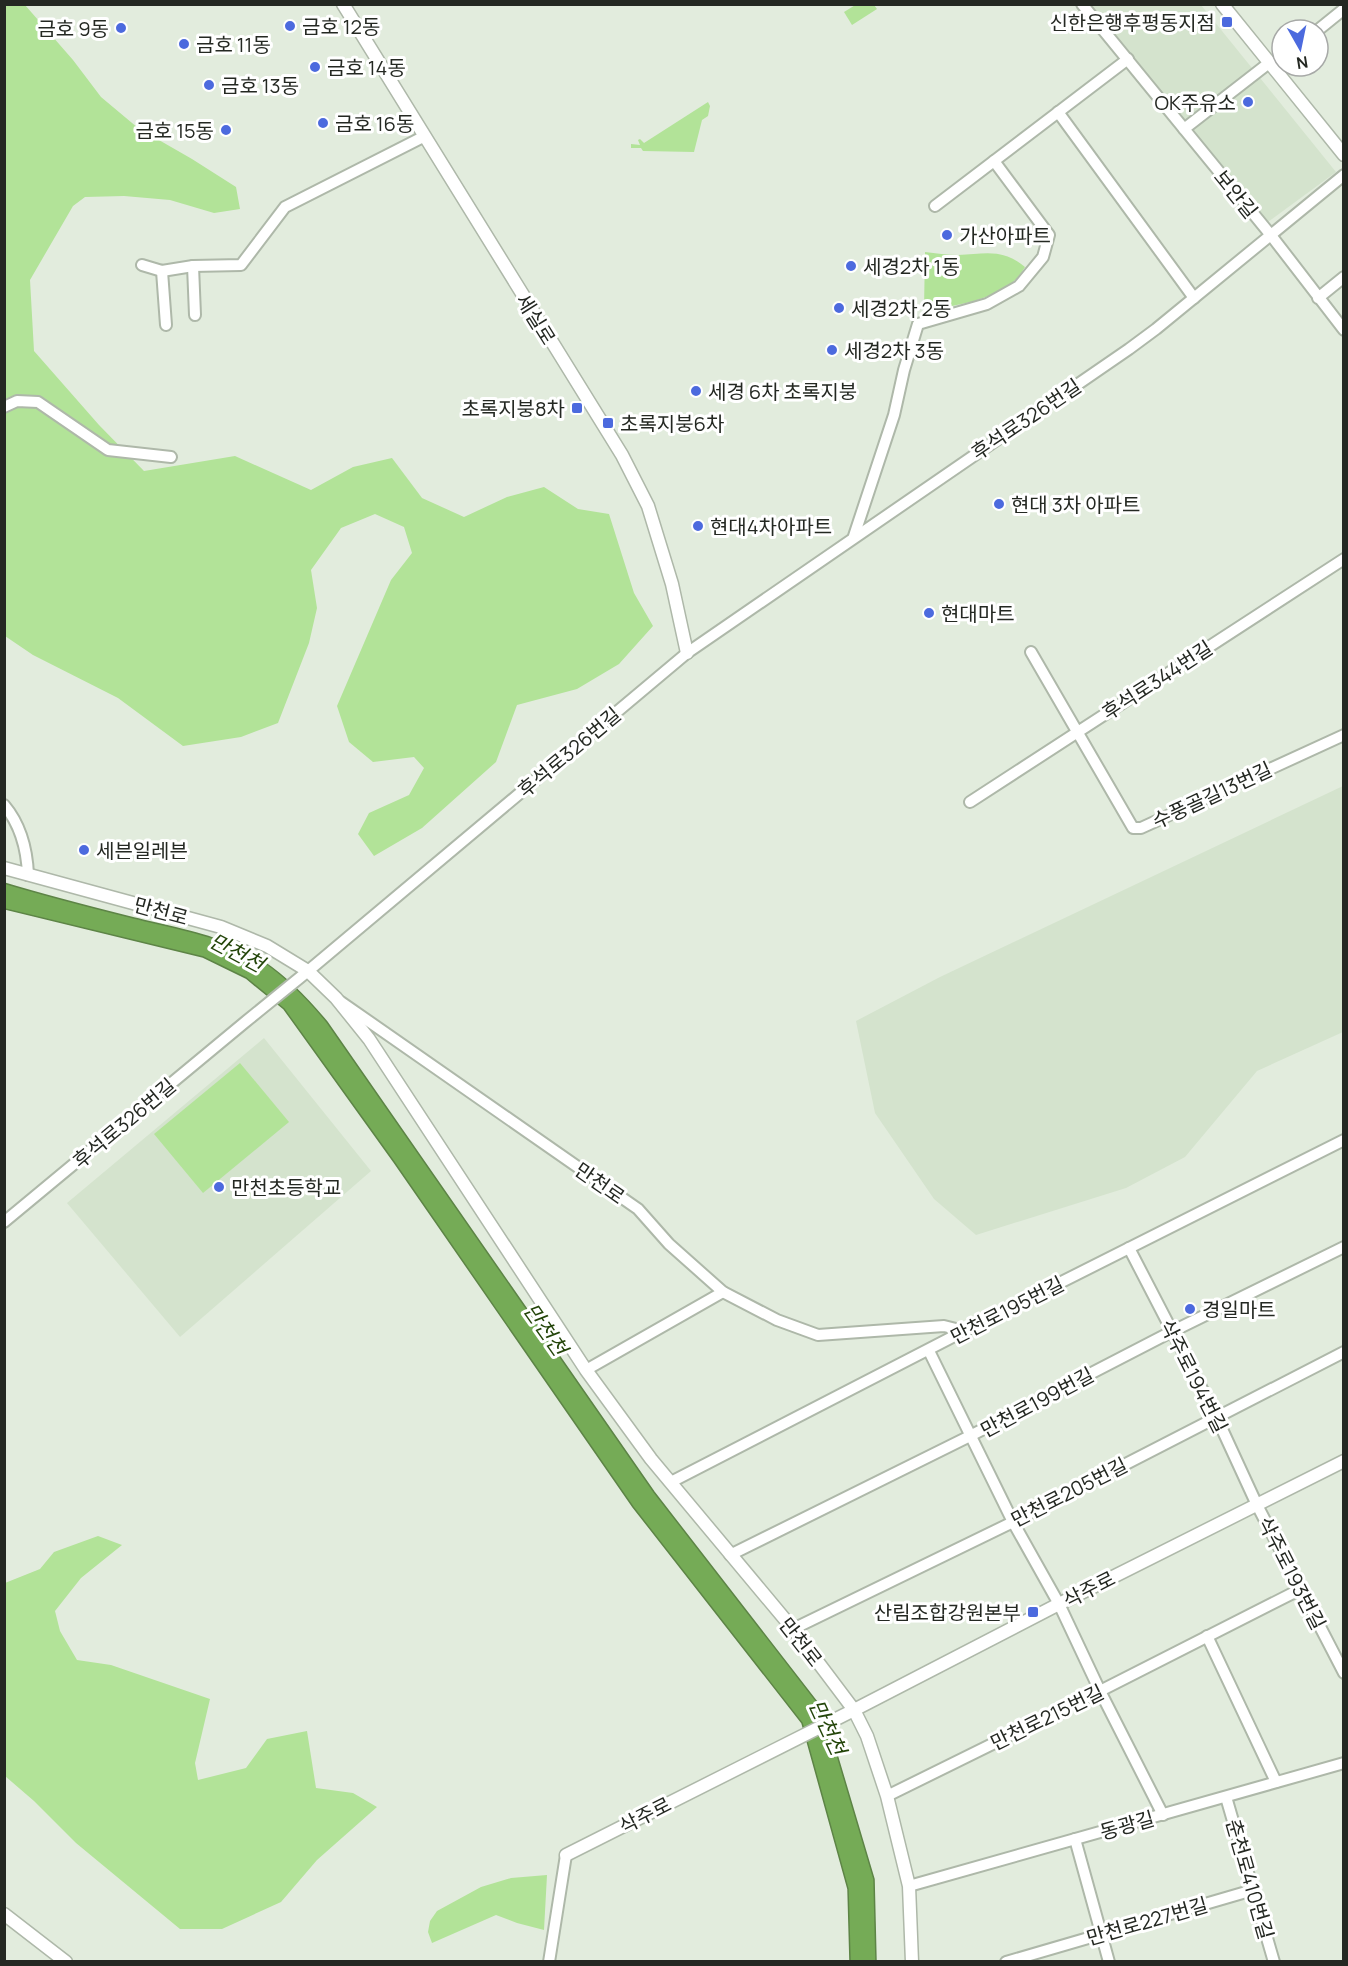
<svg xmlns="http://www.w3.org/2000/svg" width="1348" height="1966" font-family="Manrope,'Noto Sans KR',sans-serif">
<style>
.built{fill:#d4e3cd}
.green{fill:#b2e398}
.water{fill:#75ab56;stroke:#5d8446;stroke-width:1.5}
.lines{fill:none;stroke-linecap:round;stroke-linejoin:round}
.minor-casing{stroke:#aeb8a9;stroke-width:14}
.tertiary-casing{stroke:#aeb8a9;stroke-width:15}
.minor{stroke:#fff;stroke-width:10}
.tertiary{stroke:#fff;stroke-width:12}
.poi-dot{fill:#4c6ade;stroke:#fff;stroke-width:2}
.labels{text-anchor:middle;dominant-baseline:central;stroke-width:6;stroke-linejoin:round;paint-order:stroke}
.poi-label{font-size:20px;fill:#242822;stroke:#fff;text-anchor:start}
.street-label{font-size:20px;fill:#242822;stroke:#fff}
.water-label{font-size:21px;font-style:italic;fill:#234509;stroke:#fff}
</style>
<rect width="100%" height="100%" fill="#e2ecdd"/>
<g class="built">
<path d="M1088,5H1201L1336,172L1268,222Z"/>
<path d="M1343,786V1032L1257,1071L1185,1157L1126,1188L976,1235L934,1199L875,1113L856,1021L940,977Z"/>
<path d="M264,1038L371,1171L180,1337L67,1203Z"/>
</g>
<g class="green">
<path d="M5,4L25,5L73,60L101,97L138,128L192,159L236,187L240,209L214,213L170,200L124,196L85,197L73,206L30,280L34,351L99,425L144,471L235,456L311,490L353,467L392,458L422,498L464,517L507,497L544,487L578,509L609,514L634,593L653,626L619,664L577,689L517,705L496,762L422,828L374,856L358,834L369,813L409,795L424,768L414,757L373,762L349,742L337,706L391,580L412,553L404,527L375,514L341,528L311,570L317,608L309,643L278,723L241,737L183,746L118,698L33,655L5,636Z"/>
<path d="M857,4L874,5L877,9L852,25L844,12Z"/>
<path d="M708,102L710,106L708,116L702,120L694,152L643,151L641,148H631V144L640,145L638,140L640,139L644,143Z"/>
<path d="M925,252C936,253 947,255 958,255C985,254 1002,248 1025,267C1022,272 1018,278 1013,282C989,301 954,307 924,309Z"/>
<path d="M240,1063L289,1122L203,1193L154,1134Z"/>
<path d="M98,1536L122,1545L81,1578L55,1611L60,1631L77,1660L111,1665L210,1699L195,1763L198,1780L246,1768L267,1739L307,1731L316,1788L353,1793L377,1807L317,1860L281,1902L222,1929H180L76,1843L34,1801L5,1776V1583L40,1569L54,1552Z"/>
<path d="M547,1875L544,1930L517,1923L496,1915L432,1943L428,1932L430,1921L437,1911L481,1887L511,1878Z"/>
</g>
<path class="water" d="M4,883C47,896 90,907 134,918C178,929 225,936 264,962C289,979 308,999 327,1022L654,1492L824,1711L874,1879L876,1961H850L848,1889L802,1723L633,1507L394,1162L284,1009L246,978L203,957L5,909Z"/>
<g class="lines">
<g class="minor-casing">
<g id="minor">
<path d="M1082,4L1270,234L1344,330"/>
<path d="M1318,30L1344,9"/>
<path d="M1058,112L1194,298"/>
<path d="M1184,129L1269,63"/>
<path d="M935,206L1128,59"/>
<path d="M142,265L162,271L193,266L241,265L285,207L423,137"/>
<path d="M193,266L195,315"/>
<path d="M162,271L166,325"/>
<path d="M1318,298L1344,277"/>
<path d="M4,407L17,401L38,402L108,450L171,457"/>
<path d="M854,536L894,415L904,370L918,324L987,304L1019,286L1043,257L1049,235L994,161"/>
<path d="M1031,652L1133,828H1141L1344,735"/>
<path d="M970,802L1344,559"/>
<path d="M4,805C21,825 27,849 28,875"/>
<path d="M341,1002L638,1209L669,1244L723,1292L777,1320L818,1335L944,1326L964,1331"/>
<path d="M4,1222L244,1023L308,971L687,653L1129,349L1156,329L1344,175"/>
<path d="M1129,1248L1216,1416L1257,1505L1344,1673"/>
<path d="M929,1351L1013,1522L1059,1604L1100,1691L1163,1815"/>
<path d="M586,1370L723,1292"/>
<path d="M671,1482L964,1331L1344,1140"/>
<path d="M730,1555L970,1436L1171,1332L1344,1247"/>
<path d="M793,1629L1013,1522L1344,1352"/>
<path d="M1207,1636L1276,1782"/>
<path d="M887,1796L1100,1691L1301,1589"/>
<path d="M1226,1797L1274,1962"/>
<path d="M1075,1839L1109,1962"/>
<path d="M909,1886L1344,1763"/>
<path d="M549,1962L566,1855"/>
<path d="M1006,1962L1253,1890"/>
</g>
</g>
<g class="tertiary-casing">
<g id="tertiary">
<path d="M343,4L622,455L648,506L672,584L687,653"/>
<path d="M1222,4L1344,155"/>
<path d="M4,868L221,927L267,946L308,971L336,998L369,1039L586,1370L651,1459L793,1629L854,1710L867,1736L887,1796L909,1886L912,1962"/>
<path d="M566,1855L854,1710L1059,1604L1344,1461"/>
<path d="M4,1914L66,1962"/>
</g>
</g>
<use href="#minor" class="minor"/>
<use href="#tertiary" class="tertiary"/>
</g>
<g class="poi-dot">
<rect x="1221" y="16" width="12" height="12" rx="3"/>
<circle cx="290" cy="26" r="6"/>
<circle cx="121" cy="28" r="6"/>
<circle cx="184" cy="44" r="6"/>
<circle cx="315" cy="67" r="6"/>
<circle cx="209" cy="85" r="6"/>
<circle cx="1248" cy="102" r="6"/>
<circle cx="323" cy="123" r="6"/>
<circle cx="226" cy="130" r="6"/>
<circle cx="947" cy="235" r="6"/>
<circle cx="851" cy="266" r="6"/>
<circle cx="839" cy="308" r="6"/>
<circle cx="832" cy="350" r="6"/>
<circle cx="696" cy="391" r="6"/>
<rect x="571" y="402" width="12" height="12" rx="3"/>
<rect x="602" y="417" width="12" height="12" rx="3"/>
<circle cx="999" cy="504" r="6"/>
<circle cx="698" cy="526" r="6"/>
<circle cx="929" cy="613" r="6"/>
<circle cx="84" cy="850" r="6"/>
<circle cx="219" cy="1187" r="6"/>
<circle cx="1190" cy="1309" r="6"/>
<rect x="1027" y="1606" width="12" height="12" rx="3"/>
</g>
<g class="labels">
<g class="poi-label">
<text x="1215" y="22" text-anchor="end">신한은행후평동지점</text>
<text x="302" y="26">금호 12동</text>
<text x="109" y="28" text-anchor="end">금호 9동</text>
<text x="196" y="44">금호 11동</text>
<text x="327" y="67">금호 14동</text>
<text x="221" y="85">금호 13동</text>
<text x="1236" y="102" text-anchor="end">OK주유소</text>
<text x="335" y="123">금호 16동</text>
<text x="214" y="130" text-anchor="end">금호 15동</text>
<text x="959" y="235">가산아파트</text>
<text x="863" y="266">세경2차 1동</text>
<text x="851" y="308">세경2차 2동</text>
<text x="844" y="350">세경2차 3동</text>
<text x="708" y="391">세경 6차 초록지붕</text>
<text x="565" y="408" text-anchor="end">초록지붕8차</text>
<text x="620" y="423">초록지붕6차</text>
<text x="1011" y="504">현대 3차 아파트</text>
<text x="710" y="526">현대4차아파트</text>
<text x="941" y="613">현대마트</text>
<text x="96" y="850">세븐일레븐</text>
<text x="231" y="1187">만천초등학교</text>
<text x="1202" y="1309">경일마트</text>
<text x="1021" y="1612" text-anchor="end">산림조합강원본부</text>
</g>
<g class="street-label">
<text transform="translate(1236 194) rotate(51)">보안길</text>
<text transform="translate(536 319) rotate(58)">세실로</text>
<text transform="translate(1026 419) rotate(-34)">후석로326번길</text>
<text transform="translate(1157 680) rotate(-33)">후석로344번길</text>
<text transform="translate(569 752) rotate(-40)">후석로326번길</text>
<text transform="translate(1212 795) rotate(-25)">수풍골길13번길</text>
<text transform="translate(161 911) rotate(15)">만천로</text>
<text transform="translate(124 1123) rotate(-40)">후석로326번길</text>
<text transform="translate(600 1183) rotate(35)">만천로</text>
<text transform="translate(1007 1310) rotate(-27)">만천로195번길</text>
<text transform="translate(1194 1376) rotate(63)">삭주로194번길</text>
<text transform="translate(1037 1402) rotate(-28)">만천로199번길</text>
<text transform="translate(1069 1492) rotate(-27)">만천로205번길</text>
<text transform="translate(1292 1573) rotate(63)">삭주로193번길</text>
<text transform="translate(1089 1589) rotate(-27)">삭주로</text>
<text transform="translate(801 1642) rotate(52)">만천로</text>
<text transform="translate(1047 1717) rotate(-26)">만천로215번길</text>
<text transform="translate(645 1815) rotate(-27)">삭주로</text>
<text transform="translate(1127 1825) rotate(-16)">동광길</text>
<text transform="translate(1250 1879) rotate(74)">춘천로410번길</text>
<text transform="translate(1147 1921) rotate(-16)">만천로227번길</text>
</g>
<g class="water-label">
<text transform="translate(237 952) rotate(28)">만천천</text>
<text transform="translate(546 1329) rotate(55)">만천천</text>
<text transform="translate(828 1727) rotate(65)">만천천</text>
</g>
</g>
<rect width="1348" height="1966" fill="none" stroke="#242822" stroke-width="12"/>
<g transform="translate(1300 48) rotate(171)"><circle r="28" fill="#ffffff" stroke="#a7a9a7" stroke-width="1.5"/>
<path d="M0-4.5L10 22L0 15L-10 22Z" fill="#4c6ade"/>
<text y="-9" font-size="16" font-weight="bold" text-anchor="middle" fill="#242822">N</text>
</g>
</svg>
